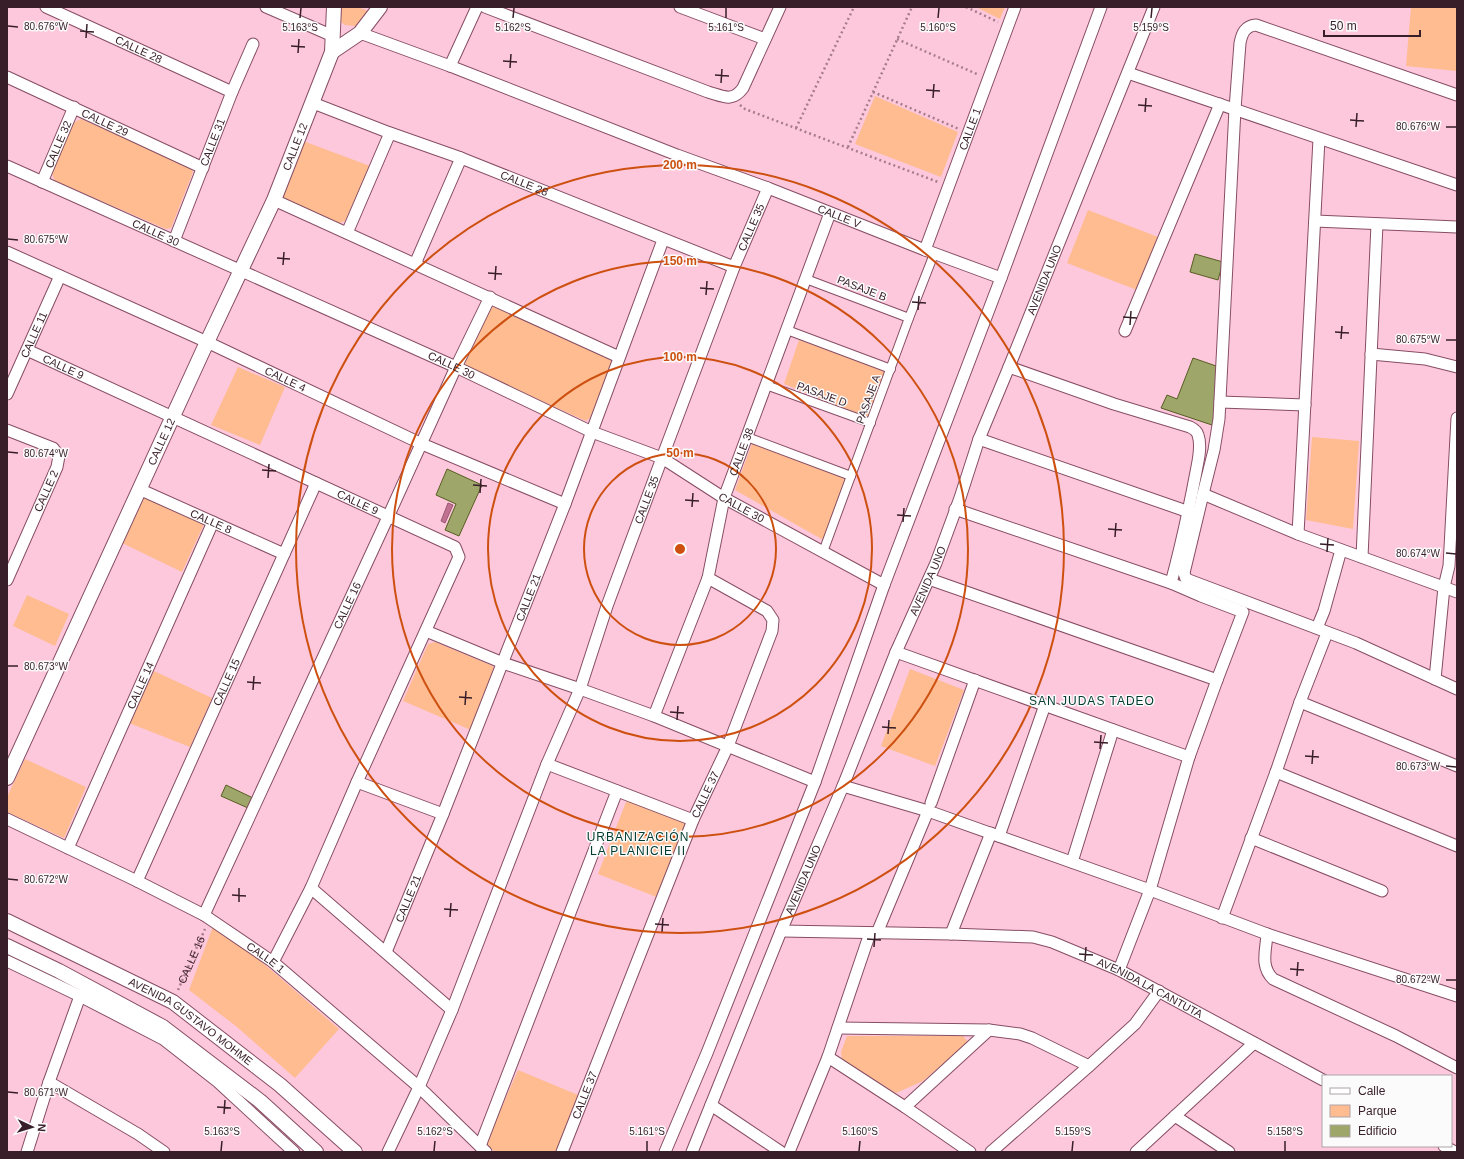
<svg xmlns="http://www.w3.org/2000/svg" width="1464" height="1159" font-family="Helvetica,sans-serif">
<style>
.green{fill:#febc90}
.water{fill:#c17292;stroke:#985972}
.building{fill:#9ea66a;stroke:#575d22}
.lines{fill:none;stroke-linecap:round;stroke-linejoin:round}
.pedestrian-casing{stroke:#864d64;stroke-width:10}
.minor-casing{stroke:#864d64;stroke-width:13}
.tertiary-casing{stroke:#864d64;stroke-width:16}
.path{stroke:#a67d8c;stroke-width:2.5;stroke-dasharray:2 3;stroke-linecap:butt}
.pedestrian{stroke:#fff;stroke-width:8}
.minor{stroke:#fff;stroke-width:11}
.tertiary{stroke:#fff;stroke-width:14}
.ticks{fill:none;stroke:#371e28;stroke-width:1.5}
.ring{fill:none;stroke:#cd5010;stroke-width:2}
.labels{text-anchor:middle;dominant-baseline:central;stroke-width:3;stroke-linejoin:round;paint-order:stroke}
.street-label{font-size:11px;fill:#371e28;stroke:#fbfbfb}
.neighbourhood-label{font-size:12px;letter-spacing:1px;fill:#003c30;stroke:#fbfbfb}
.ticks-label{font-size:10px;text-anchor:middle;fill:#371e28;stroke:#fbfbfb;stroke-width:3;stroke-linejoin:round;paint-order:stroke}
.centre{fill:#cd5010;stroke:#fbfbfb;stroke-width:2}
.ring-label{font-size:12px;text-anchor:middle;font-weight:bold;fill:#cd5010;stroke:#fbfbfb;stroke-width:3;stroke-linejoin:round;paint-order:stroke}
</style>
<rect width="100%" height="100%" fill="#fec8dc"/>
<g class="green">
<path d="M336,7C347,7 360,5 369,12L367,17L355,26L345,25L337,19Z"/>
<path d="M976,7H1005L1000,19Z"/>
<path d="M1411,7H1457V71L1406,66Z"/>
<path d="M875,96L958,132L941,177L855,144Z"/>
<path d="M81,119L189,166L193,172L171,228L166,229L55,181L52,174L73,123Z"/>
<path d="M303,141L370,166L345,221L339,223L284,198L282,190Z"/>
<path d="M1088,210L1158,237L1137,290L1067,263Z"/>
<path d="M498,306L610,358L612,364L590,418L586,421L466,367L465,361L490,308Z"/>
<path d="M799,340L886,370L871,419L784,384Z"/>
<path d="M238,367L285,387L260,445L211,425Z"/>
<path d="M1312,437L1359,441L1353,529L1306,520Z"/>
<path d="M753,441L847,478L825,541L735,490Z"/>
<path d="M149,497L202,522L204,524L182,572L122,543L143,498Z"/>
<path d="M27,595L69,614L55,646L13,626Z"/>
<path d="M435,642L493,666L494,669L471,730L403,701L428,644Z"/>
<path d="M910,669L964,690L935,766L881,746Z"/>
<path d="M154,671L212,698L190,747L129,723Z"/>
<path d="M25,759L86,787L64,838L7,812V797Z"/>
<path d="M633,799L688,824L659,898L598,874L626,802Z"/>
<path d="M214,924L222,929L270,969L339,1029L295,1078L237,1027L189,990Z"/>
<path d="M847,1036H963L968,1042L923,1081L896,1093L842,1060L841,1052Z"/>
<path d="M518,1070L578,1095L557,1152H495L487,1145V1141Z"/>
</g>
<path class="water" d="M448,503L453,505L445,523L441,521Z"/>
<g class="building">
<path d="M1195,254L1223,262L1218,280L1190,272Z"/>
<path d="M1193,358L1219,367L1215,426L1161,408L1167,395L1177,399Z"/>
<path d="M447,469L482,485L459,536L445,530L456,504L436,495Z"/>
<path d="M226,785L253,798L248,808L221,796Z"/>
</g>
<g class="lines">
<g class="pedestrian-casing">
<g id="pedestrian">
<path d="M806,279L909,318"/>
<path d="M787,330L891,369"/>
<path d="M766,385L871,423"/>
<path d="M747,437L851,476"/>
<path d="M823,552L909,318L934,254"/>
</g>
</g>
<g class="minor-casing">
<g id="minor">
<path id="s2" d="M46,7L232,92"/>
<path d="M266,7L333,36"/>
<path d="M485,7L708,92C723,96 732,103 743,88L780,7"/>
<path d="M680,7L765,39"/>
<path id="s3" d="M360,33L450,66L677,155L768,188L925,250L1001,278"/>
<path d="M450,66L477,7"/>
<path d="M1128,73L1457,185"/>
<path id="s4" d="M7,77L203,168"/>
<path id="s5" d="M313,103L390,133L461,158L734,267"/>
<path id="s6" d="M7,166L456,367L592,432L662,458L724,498L884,585"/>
<path id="s7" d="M42,182L74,107"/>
<path d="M274,200L619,357"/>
<path d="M1315,221L1457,227"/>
<path d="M347,233L390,133"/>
<path id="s8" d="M174,241L232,92L253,44"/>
<path id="s9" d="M925,250L1015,7"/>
<path id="s10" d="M7,252L207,342L422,444L565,504"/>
<path d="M415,264L461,158"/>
<path d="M1125,331L1220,104"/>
<path id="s11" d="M27,350L455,547L459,557L357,782L311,888L273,962"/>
<path d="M1371,354L1425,359L1457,367"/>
<path d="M1009,367L1114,404L1190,427C1194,429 1197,431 1198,435C1202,446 1198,461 1196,472C1189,509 1181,546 1171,583"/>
<path id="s12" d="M7,394L60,276"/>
<path d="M1220,402L1305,405"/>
<path d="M7,430L53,448L59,456L57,467L7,580"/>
<path d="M979,439L1189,512"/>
<path id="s13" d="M139,489L284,554"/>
<path d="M1203,494L1214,450L1219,419L1235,109L1240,43C1242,33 1245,26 1256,25L1457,95"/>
<path d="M955,509L1171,583L1201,596L1243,612L1217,680L1189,757L1150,890L1119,970"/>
<path d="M1298,534L1319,139"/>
<path d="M1362,557L1377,224"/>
<path d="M929,579L1217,680"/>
<path d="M1457,592L1298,534L1203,494L1184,573L1186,579L1356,643L1457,689"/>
<path d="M1317,628L1324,611L1341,550"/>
<path d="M426,631L503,663L580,689L654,716L815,782"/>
<path d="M896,652L1189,757"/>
<path d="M1435,679L1444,587L1449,566L1457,418"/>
<path d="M1300,702L1457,766"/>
<path id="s14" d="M654,716L708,578L724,498L830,213"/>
<path d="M547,764L693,820"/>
<path d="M1276,772L1457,846"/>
<path d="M357,782L443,814"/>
<path d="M843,786L928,811L1150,890L1267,934L1457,996"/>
<path d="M931,803L975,680"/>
<path id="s15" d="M7,819L137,881L204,915L273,962L419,1087L486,1152"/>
<path d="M999,836L1045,705"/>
<path d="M1251,838L1382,891"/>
<path id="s16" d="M68,848L213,522"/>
<path d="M1072,862L1113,730"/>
<path id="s17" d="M137,881L316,483"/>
<path d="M311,888L452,1010"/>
<path id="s18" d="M204,915L388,517L456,367L490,297"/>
<path d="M1222,918L1276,772L1300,702L1325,638"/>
<path id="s19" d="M781,931L951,934L1033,937L1052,942L1119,970L1323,1080"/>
<path d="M877,933L928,811"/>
<path d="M951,934L991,833"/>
<path d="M1267,934C1266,951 1260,966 1273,979L1396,1036L1457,1068"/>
<path id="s20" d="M386,952L443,814L565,504L663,240"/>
<path d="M7,961L80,996L163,1039L218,1082L294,1152"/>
<path d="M838,1028L989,1030L1020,1034L1032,1038L1089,1066"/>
<path d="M828,1057L905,1107L970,1152"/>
<path d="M49,1082L138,1134L164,1152"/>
<path d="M711,1105L781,1152"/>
<path d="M905,1107L989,1030"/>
<path d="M1175,1116L1229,1152"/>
<path d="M480,1146L617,791"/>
<path d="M1444,1146L1455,1152"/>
<path d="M27,1152L49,1082L80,996"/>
<path id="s21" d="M388,1152L419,1087L452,1010L547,764L580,689L607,606L662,458L734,267L768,188"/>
<path id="s22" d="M562,1152L693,820L728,746L772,631L773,620L767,611L708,578"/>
<path d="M665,1152L707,1053L815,782L884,585L1001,278L1101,7"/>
<path id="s23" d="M692,1152L781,931L843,786L896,652L936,563L960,498L979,439L1009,367L1154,7"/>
<path d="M789,1152L828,1057L870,933"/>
<path d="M991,1152L1089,1066L1135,1024L1159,991"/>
<path d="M1136,1152L1254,1043"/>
</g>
</g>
<g class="tertiary-casing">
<g id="tertiary">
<path d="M332,52L360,33L380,7"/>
<path id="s24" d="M7,778L207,342L274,200L332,52L334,7"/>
<path id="s25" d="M7,921L173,1002L280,1085L355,1152"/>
<path d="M7,946L59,971L163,1027L260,1101L316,1152"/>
</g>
</g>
<g class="path">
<path d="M966,7L998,22"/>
<path d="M897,39L979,75"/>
<path d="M873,92L959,129"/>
<path d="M740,105L745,109L938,182"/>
<path d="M796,128L854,7"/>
<path d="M848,147L912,7"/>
<path id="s1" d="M178,990L205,929"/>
</g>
<use href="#pedestrian" class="pedestrian"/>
<use href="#minor" class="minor"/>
<use href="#tertiary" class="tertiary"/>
</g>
<path class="ticks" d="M300,18L301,8M513,18L514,8M726,18V8M938,18L939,8M1151,18L1152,8M8,26L18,27M80,31L94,32M86,38L87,24M291,46L305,47M298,53L299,39M503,61L517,62M510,68L511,54M715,75L729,76M721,83L722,69M926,90L940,91M933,98L934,84M1138,105L1152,106M1145,112L1146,98M1350,120L1364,121M1356,127L1357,113M1446,127H1456M8,239L18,240M277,258L290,259M283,265L284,252M488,273L502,274M495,280L496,266M700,288L714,289M706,295L707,281M912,302L926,303M918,310L919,296M1123,317L1137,318M1130,325L1131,311M1335,332L1349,333M1341,339L1342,326M1446,340H1456M8,452L18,453M262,470L276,471M268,478L269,464M473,485L487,486M480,493L481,479M685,500L699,501M692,507L693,493M897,515L911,516M903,522L904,508M1108,529L1122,530M1115,537L1116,523M1320,544L1334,545M1327,552L1328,538M1446,553L1456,554M8,666H18M247,682L261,683M253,690L254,676M459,697L472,698M465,705L466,691M670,712L684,713M677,720L678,706M882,727L896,728M888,734L889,720M1094,742L1108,743M1100,749L1101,735M1305,756L1319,757M1312,764L1313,750M1446,766L1456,767M8,879L18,880M232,895L246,896M239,902V888M444,909L458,910M450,917L451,903M655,924L669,925M662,932L663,918M867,939L881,940M874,947L875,933M1079,954L1093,955M1085,961L1086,947M1290,969L1304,970M1297,976L1298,962M1446,980H1456M8,1092L18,1093M217,1107L231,1108M224,1114L225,1100M221,1151L222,1141M434,1151L435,1141M647,1151V1141M859,1151L860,1141M1072,1151L1073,1141M1285,1151V1141"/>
<g class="ring">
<circle cx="680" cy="549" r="96"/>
<circle cx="680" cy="549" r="192"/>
<circle cx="680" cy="549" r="288"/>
<circle cx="680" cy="549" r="384"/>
</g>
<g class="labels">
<g class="street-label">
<text stroke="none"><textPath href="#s2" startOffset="102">CALLE 28</textPath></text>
<text stroke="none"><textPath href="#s4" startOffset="108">CALLE 29</textPath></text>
<text stroke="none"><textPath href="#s9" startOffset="129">CALLE 1</textPath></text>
<text stroke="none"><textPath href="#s8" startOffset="106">CALLE 31</textPath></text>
<text stroke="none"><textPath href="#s7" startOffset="41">CALLE 32</textPath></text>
<text stroke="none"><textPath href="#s24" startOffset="694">CALLE 12</textPath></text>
<text stroke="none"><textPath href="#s5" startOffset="226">CALLE 28</textPath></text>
<text stroke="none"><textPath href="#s3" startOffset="513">CALLE V</textPath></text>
<text stroke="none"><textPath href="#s21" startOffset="994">CALLE 35</textPath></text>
<text stroke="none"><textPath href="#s6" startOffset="163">CALLE 30</textPath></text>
<text stroke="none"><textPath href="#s23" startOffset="941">AVENIDA UNO</textPath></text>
<text transform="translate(862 288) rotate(21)">PASAJE B</text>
<text stroke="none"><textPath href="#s12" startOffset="65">CALLE 11</textPath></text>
<text stroke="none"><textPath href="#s6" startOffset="487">CALLE 30</textPath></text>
<text stroke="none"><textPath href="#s11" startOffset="40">CALLE 9</textPath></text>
<text stroke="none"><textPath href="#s10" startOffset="306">CALLE 4</textPath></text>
<text transform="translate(822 394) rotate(20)">PASAJE D</text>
<text transform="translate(868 399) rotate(-70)">PASAJE A</text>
<text stroke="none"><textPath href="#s24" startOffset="370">CALLE 12</textPath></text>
<text stroke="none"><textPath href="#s14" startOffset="279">CALLE 38</textPath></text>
<text transform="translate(46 491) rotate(-66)">CALLE 2</text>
<text stroke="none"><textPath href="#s21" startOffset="702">CALLE 35</textPath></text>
<text stroke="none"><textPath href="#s11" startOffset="364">CALLE 9</textPath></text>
<text stroke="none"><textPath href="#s6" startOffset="811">CALLE 30</textPath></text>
<text stroke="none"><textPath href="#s13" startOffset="79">CALLE 8</textPath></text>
<text stroke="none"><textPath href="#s23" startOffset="618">AVENIDA UNO</textPath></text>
<text stroke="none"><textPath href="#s20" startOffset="382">CALLE 21</textPath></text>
<text stroke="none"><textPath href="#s18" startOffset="341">CALLE 16</textPath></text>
<text stroke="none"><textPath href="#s17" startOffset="218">CALLE 15</textPath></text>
<text stroke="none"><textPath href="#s16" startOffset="178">CALLE 14</textPath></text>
<text stroke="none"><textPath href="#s22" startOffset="385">CALLE 37</textPath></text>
<text stroke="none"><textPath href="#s23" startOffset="294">AVENIDA UNO</textPath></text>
<text stroke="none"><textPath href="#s20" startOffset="58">CALLE 21</textPath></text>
<text stroke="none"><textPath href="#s15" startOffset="294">CALLE 1</textPath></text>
<text stroke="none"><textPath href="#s1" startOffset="33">CALLE 16</textPath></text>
<text stroke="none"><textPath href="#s19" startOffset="380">AVENIDA LA CANTUTA</textPath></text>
<text stroke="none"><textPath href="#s25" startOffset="210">AVENIDA GUSTAVO MOHME</textPath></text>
<text stroke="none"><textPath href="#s22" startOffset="61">CALLE 37</textPath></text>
</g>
<g class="neighbourhood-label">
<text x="1092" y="701">SAN JUDAS TADEO</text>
<text x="638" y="837">URBANIZACIÓN<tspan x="638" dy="14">LA PLANICIE II</tspan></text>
</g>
</g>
<g class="ticks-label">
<text x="46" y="30">80.676°W</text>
<text x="300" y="31">5.163°S</text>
<text x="513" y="31">5.162°S</text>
<text x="726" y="31">5.161°S</text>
<text x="938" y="31">5.160°S</text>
<text x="1151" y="31">5.159°S</text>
<text x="1418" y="130">80.676°W</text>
<text x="46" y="243">80.675°W</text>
<text x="1418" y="343">80.675°W</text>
<text x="46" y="457">80.674°W</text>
<text x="1418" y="557">80.674°W</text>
<text x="46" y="670">80.673°W</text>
<text x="1418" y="770">80.673°W</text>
<text x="46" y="883">80.672°W</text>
<text x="1418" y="983">80.672°W</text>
<text x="46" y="1096">80.671°W</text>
<text x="222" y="1135">5.163°S</text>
<text x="435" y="1135">5.162°S</text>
<text x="647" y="1135">5.161°S</text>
<text x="860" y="1135">5.160°S</text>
<text x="1073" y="1135">5.159°S</text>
<text x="1285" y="1135">5.158°S</text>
</g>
<circle cx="680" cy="549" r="6" class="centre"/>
<g class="ring-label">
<text x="680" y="169">200 m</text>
<text x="680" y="265">150 m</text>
<text x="680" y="361">100 m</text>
<text x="680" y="457">50 m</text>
</g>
<rect width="1464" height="1159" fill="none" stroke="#371e28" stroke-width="16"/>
<rect x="1322" y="1075" width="130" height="72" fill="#fbfbfb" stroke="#ada3a7"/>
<rect x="1330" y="1088" width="20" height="6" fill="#ffffff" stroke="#ada3a7"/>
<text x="1358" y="1095" font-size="12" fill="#371e28">Calle</text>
<rect x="1330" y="1105" width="20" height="12" fill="#febc90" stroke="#ada3a7"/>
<text x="1358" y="1115" font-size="12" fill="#371e28">Parque</text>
<rect x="1330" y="1125" width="20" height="12" fill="#9ea66a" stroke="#ada3a7"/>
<text x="1358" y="1135" font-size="12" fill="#371e28">Edificio</text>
<g transform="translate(32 1127) rotate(94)" stroke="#fbfbfb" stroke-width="3" paint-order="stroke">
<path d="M0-3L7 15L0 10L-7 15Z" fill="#371e28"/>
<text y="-6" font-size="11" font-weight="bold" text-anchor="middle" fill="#371e28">N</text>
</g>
<path d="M1324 30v6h96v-6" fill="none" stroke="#371e28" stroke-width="2"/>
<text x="1330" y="30" font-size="12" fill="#371e28" stroke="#fbfbfb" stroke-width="3" paint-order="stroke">50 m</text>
</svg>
